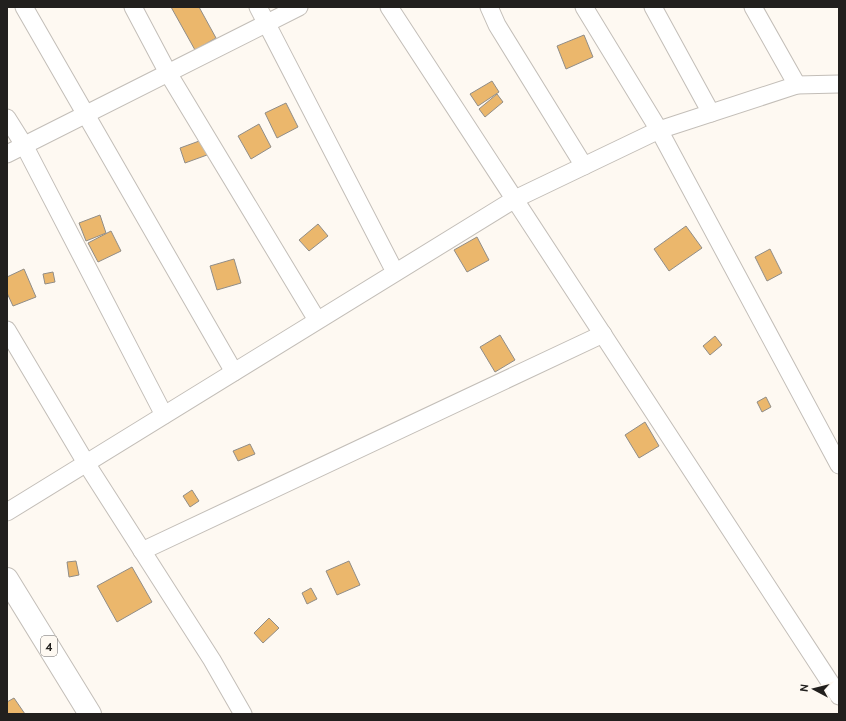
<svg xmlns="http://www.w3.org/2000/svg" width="846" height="721" font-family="Cabin,sans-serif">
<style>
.building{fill:#ebb76c;stroke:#918d87}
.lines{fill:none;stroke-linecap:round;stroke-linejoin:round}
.minor-casing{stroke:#c3beb8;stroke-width:19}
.trunk-casing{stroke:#c3beb8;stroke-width:24}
.minor{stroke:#fff;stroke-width:17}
.trunk{stroke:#fff;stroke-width:22}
.labels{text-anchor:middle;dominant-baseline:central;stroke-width:3;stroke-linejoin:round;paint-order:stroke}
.shield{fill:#fef9f2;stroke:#64615e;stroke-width:1}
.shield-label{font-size:12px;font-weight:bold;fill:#22201e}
</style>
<rect width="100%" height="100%" fill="#fef9f2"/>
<g class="building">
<path d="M171,7H199L216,38L195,50Z"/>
<path d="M584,35L593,57L566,69L557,46Z"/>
<path d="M492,81L499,92L478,106L470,94Z"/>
<path d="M497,94L503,102L485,117L479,109Z"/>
<path d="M286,103L298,127L277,138L265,113Z"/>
<path d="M259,124L271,147L251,159L238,136Z"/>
<path d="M202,140L207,155L185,163L180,148Z"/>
<path d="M100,215L106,233L86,241L79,223Z"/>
<path d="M318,224L328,236L309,251L299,240Z"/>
<path d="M686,226L702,248L669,271L654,249Z"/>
<path d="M111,231L121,251L98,262L88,243Z"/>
<path d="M477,237L489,260L467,272L454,250Z"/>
<path d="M770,249L782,273L767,281L755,257Z"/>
<path d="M234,259L241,283L217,290L210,266Z"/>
<path d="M24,269L36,297L13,306L7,293V277Z"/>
<path d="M53,272L55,282L45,284L43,274Z"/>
<path d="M500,335L515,360L495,372L480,347Z"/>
<path d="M715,336L722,345L710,355L703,346Z"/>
<path d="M766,397L771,407L762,412L757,402Z"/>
<path d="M645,422L659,446L639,458L625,435Z"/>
<path d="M250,444L255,454L238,461L233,451Z"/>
<path d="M192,490L199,501L190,507L183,496Z"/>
<path d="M76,561L79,575L69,577L67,562Z"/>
<path d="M349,561L360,585L337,595L326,571Z"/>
<path d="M132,567L152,602L117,622L97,586Z"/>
<path d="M311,588L317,599L307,604L302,593Z"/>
<path d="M269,618L279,628L263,643L254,633Z"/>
<path d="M14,698L25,714H7V702Z"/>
</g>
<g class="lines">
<g class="minor-casing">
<g id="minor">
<path d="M24,7L234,372"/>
<path d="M133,7L168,73L317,320"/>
<path d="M258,7L395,272"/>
<path d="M389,7L839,696"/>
<path d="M489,7L497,25L584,166"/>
<path d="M584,7L659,130L797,85L839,84"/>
<path d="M653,7L711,113"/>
<path d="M753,7L797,85"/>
<path d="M7,118L24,145L164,415"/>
<path d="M7,154L299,7"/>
<path d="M7,330L86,463L212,660L243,714"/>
<path d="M7,512L515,199L659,130L839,465"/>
<path d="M142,551L603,334"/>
</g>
</g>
<g class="trunk-casing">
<path id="trunk" d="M7,579L90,714"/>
</g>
<use href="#minor" class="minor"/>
<use href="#trunk" class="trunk"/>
</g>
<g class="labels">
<rect class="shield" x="41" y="636" width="16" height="20" rx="3"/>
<g class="shield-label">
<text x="49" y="646">4</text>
</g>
</g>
<rect width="846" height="721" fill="none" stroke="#22201e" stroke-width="16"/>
<g transform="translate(814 689) rotate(277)" stroke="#fef9f2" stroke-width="3" paint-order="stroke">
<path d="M0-3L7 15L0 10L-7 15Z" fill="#22201e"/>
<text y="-6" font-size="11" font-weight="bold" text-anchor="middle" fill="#22201e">N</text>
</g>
</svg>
